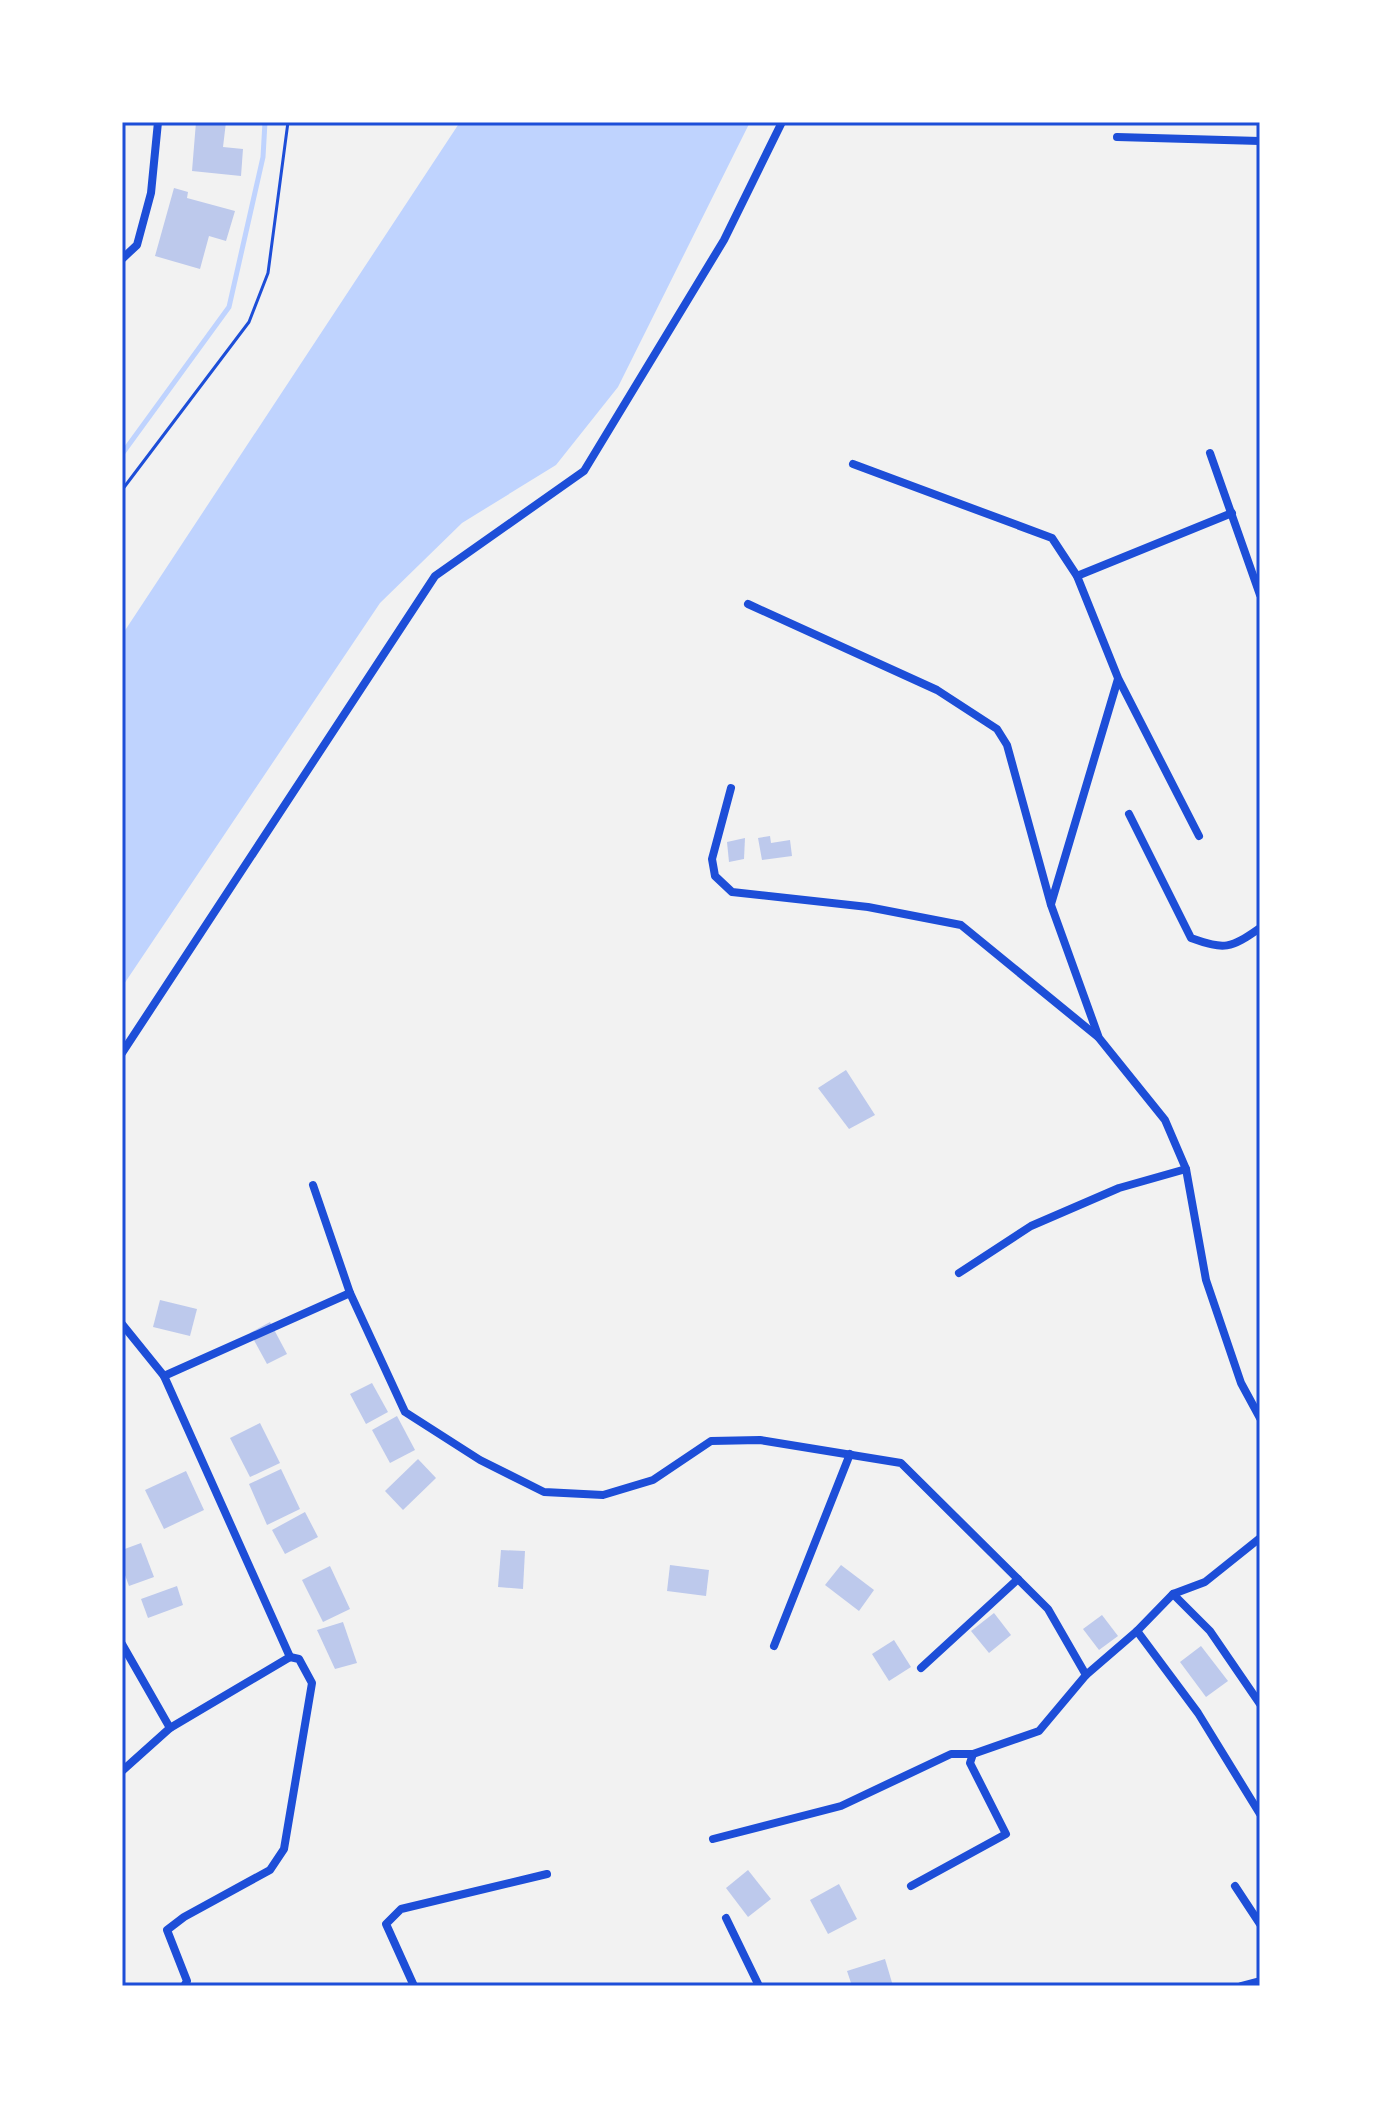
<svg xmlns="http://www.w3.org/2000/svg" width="1382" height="2108" font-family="'Sofia Sans Condensed',sans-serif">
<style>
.water{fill:#bfd3fe}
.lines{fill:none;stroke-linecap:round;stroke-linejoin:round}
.stream{stroke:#bfd3fe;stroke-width:5}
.building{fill:#bdc9ec}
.path{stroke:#1d4ed8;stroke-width:3}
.minor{stroke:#1d4ed8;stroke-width:8}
.neatline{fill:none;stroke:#1d4ed8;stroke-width:3}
</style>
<rect width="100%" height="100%" fill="#f2f2f2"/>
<path class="water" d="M460,122H750L618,387L556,465L462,523L380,603L122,987V635Z"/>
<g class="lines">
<path class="stream" d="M122,454L229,307L263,157L265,122"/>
</g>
<g class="building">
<path d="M196,122H226L223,147L243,149L241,176L192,171Z"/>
<path d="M174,188L188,192L187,198L235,211L226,241L209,236L200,269L155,256Z"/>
<path d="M770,836L771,843L790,840L792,856L762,860L758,838Z"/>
<path d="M745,838L744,859L729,862L727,842Z"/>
<path d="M846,1070L875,1115L849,1129L818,1088Z"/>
<path d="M160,1300L197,1309L190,1336L153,1327Z"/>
<path d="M270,1322L287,1354L267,1364L250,1333Z"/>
<path d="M372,1383L388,1412L366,1424L350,1394Z"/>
<path d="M397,1416L415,1450L390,1463L372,1430Z"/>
<path d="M260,1423L280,1463L250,1477L230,1438Z"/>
<path d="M418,1459L436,1478L403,1510L385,1491Z"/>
<path d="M281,1469L300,1509L267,1525L249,1484Z"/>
<path d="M186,1471L204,1510L164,1529L145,1490Z"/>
<path d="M305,1512L318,1537L285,1554L272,1530Z"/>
<path d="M141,1543L154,1577L129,1586L122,1567V1550Z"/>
<path d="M501,1550L525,1551L523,1589L498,1587Z"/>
<path d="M670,1565L709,1570L706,1596L667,1591Z"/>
<path d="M841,1565L874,1590L859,1611L825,1585Z"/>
<path d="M330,1566L350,1609L323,1622L302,1580Z"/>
<path d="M177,1586L183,1605L148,1618L141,1599Z"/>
<path d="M994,1613L1011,1635L989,1653L971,1631Z"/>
<path d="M1102,1615L1118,1636L1099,1650L1083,1629Z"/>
<path d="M343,1622L357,1663L335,1669L317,1630Z"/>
<path d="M894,1640L911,1667L889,1681L872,1654Z"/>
<path d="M1201,1646L1228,1681L1206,1697L1180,1662Z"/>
<path d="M748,1870L771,1899L748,1917L726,1888Z"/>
<path d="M839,1884L857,1919L828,1934L810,1900Z"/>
<path d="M885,1959L893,1986H852L847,1971Z"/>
</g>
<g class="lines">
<path class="path" d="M122,490L249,322L268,273L288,122"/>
<g class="minor">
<path d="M1117,137L1260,141"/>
<path d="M122,259L137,245L151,193L158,122"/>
<path d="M1210,453L1260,595"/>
<path d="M853,464L1052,538L1077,576L1118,678L1199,836"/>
<path d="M1077,576L1232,513"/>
<path d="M748,604L937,690L997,729L1007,745L1051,905L1099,1038L1165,1120L1186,1169L1206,1280L1241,1383L1260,1418"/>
<path d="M731,788L712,859L715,876L732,892L868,907L961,925L1098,1037"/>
<path d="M1129,814L1191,938C1225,950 1230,949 1260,928"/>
<path d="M1051,904L1118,679"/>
<path d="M122,1053L435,576L584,471L724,240L782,122"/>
<path d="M313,1185L350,1293"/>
<path d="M959,1273L1031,1226L1119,1188L1186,1169"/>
<path d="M122,1324L164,1376L350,1293L405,1412L480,1460L544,1492L603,1495L653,1480L711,1441L760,1440L901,1463L1048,1609L1086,1675L1137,1631L1173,1594L1205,1582L1260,1538"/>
<path d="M164,1376L290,1657"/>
<path d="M1173,1594L1210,1631L1260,1704"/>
<path d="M1137,1631L1198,1713L1260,1814"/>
<path d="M122,1644L170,1728"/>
<path d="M774,1646L850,1454"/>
<path d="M921,1668L1018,1579"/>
<path d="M122,1771L170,1728L290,1657L299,1659L312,1683L284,1849L270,1870L184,1917L167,1930L187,1981L184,1986"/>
<path d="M713,1839L841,1806L951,1754H973"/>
<path d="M911,1886L1006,1834L970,1763L973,1754L1039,1731L1086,1675"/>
<path d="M1235,1886L1260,1924"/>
<path d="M726,1918L759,1986"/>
<path d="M414,1986L386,1924L401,1909L547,1874"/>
<path d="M1241,1986L1260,1981"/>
</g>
</g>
<rect width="1382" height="2108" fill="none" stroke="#ffffff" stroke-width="248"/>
<rect x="124" y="124" width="1134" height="1860" class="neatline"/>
</svg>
